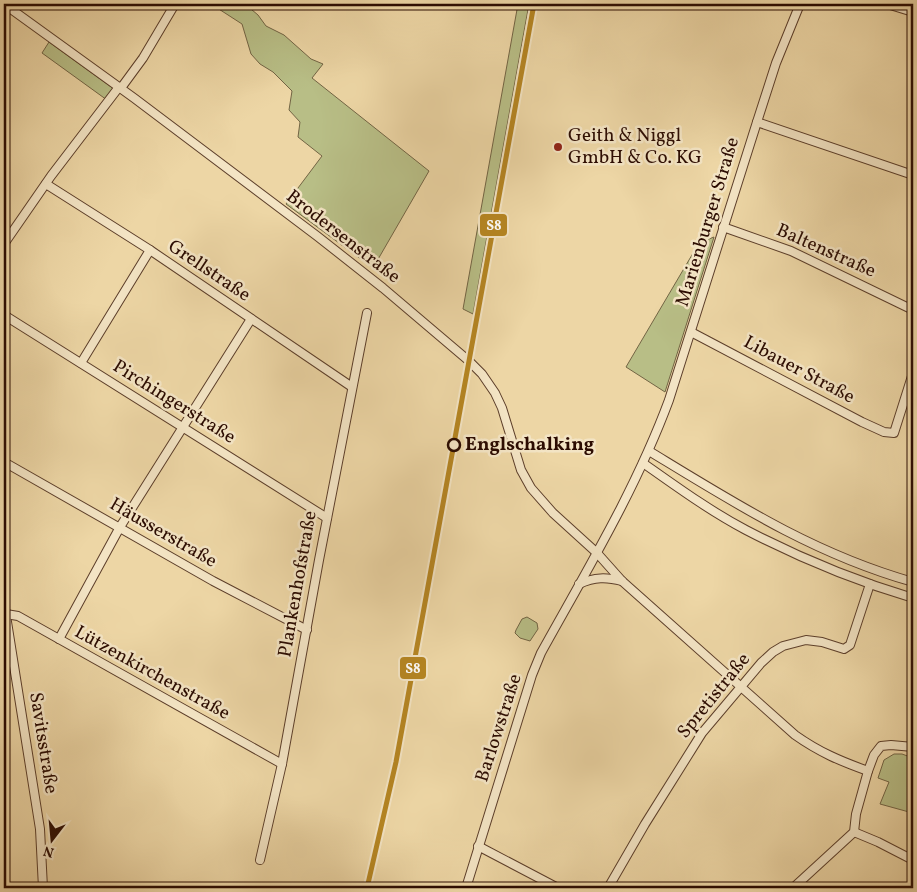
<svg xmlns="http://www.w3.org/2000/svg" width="917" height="892" font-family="Vollkorn,serif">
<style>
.green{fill:#b8be86;stroke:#726444}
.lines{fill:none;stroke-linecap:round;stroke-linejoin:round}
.street-casing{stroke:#5c3e2a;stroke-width:10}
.street{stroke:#f3e4c4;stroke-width:8}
.rail-1-casing{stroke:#f3e4c4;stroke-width:9}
.rail-1{stroke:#b58522;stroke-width:5}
.poi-dot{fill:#8f2418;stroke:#f3e4c4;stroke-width:2}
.stop-dot{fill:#f3e4c4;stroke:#2b0b01;stroke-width:2.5}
.labels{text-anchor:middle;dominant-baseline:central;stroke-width:5;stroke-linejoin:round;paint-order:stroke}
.poi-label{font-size:19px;fill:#2b0b01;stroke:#f3e4c4;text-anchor:start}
.street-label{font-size:19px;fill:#2b0b01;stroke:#f3e4c4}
.stop-label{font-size:19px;font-weight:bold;fill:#2b0b01;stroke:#f3e4c4;text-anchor:start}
.line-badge{stroke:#f3e4c4;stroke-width:2}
.badge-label{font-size:14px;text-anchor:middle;font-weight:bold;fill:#fff}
</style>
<rect width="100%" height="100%" fill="#edd6a5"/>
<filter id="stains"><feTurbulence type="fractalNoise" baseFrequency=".004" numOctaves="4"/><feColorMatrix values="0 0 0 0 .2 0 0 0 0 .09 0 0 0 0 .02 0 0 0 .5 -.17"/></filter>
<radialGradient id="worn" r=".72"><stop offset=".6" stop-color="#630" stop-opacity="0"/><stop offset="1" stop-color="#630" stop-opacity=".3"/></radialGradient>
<g class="green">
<path d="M211,4H245L258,15L266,26L284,35L311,59L323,64L312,78L429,171L373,268L286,204L322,156L298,137L300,122L289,110L292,91L273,72L260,64L251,54L242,24Z"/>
<path d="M518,4H529L473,314L463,309Z"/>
<path d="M49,42L114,89L107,100L42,53Z"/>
<path d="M714,237L665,392L626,367L699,243Z"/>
<path d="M527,617L537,623L538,629L530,641L520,638L515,633L516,630L522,619Z"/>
<path d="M894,754H902L913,758V800L909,812L880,804L889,782L878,778L884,760Z"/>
</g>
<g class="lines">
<g class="street-casing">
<g id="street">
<path d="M4,4L134,98L317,236L383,288L469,361L482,374L495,393L502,408L521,470L531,488L553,513L597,553L622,581L795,735C819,752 840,761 868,771"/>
<path d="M887,4L913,12"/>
<path d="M121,88L143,58L175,4"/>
<path d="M757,122L913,175"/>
<path d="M46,184L150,250L352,387"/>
<path d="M723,227L791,251L913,310"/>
<path d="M4,244L51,176L119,87"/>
<path d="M4,315L327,518"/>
<path d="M691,332L862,422L884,432L894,433L913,373"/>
<path d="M81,363L150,250"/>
<path d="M649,451C736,504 814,554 913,582"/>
<path d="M4,462L213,581L307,630"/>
<path d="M643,463C677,487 710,511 746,530C800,558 856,581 913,598"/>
<path d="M579,584C595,577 606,577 622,581"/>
<path d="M4,603L40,829L43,888"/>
<path d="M6,614L18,616L282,764"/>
<path d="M59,639L120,527L251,319"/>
<path d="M854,832L878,842L913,860"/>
<path d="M478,846L558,888"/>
<path d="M260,860L282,764L319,560L367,313"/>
<path d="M466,888L532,675L541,653C587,570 636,489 669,400L757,122L776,63L800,4"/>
<path d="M608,888L645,824L702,733L761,663L773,652L783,646L806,640L822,642L844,649L850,645L870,584"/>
<path d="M793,888L854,832L856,814L868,771L874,755L881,746L891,745L913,747"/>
</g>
</g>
<use href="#street" class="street"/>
<g class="rail-1-casing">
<path id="rail-1" d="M367,888L396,762L534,4"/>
</g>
<use href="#rail-1" class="rail-1"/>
</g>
<circle class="poi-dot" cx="558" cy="147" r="5"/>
<circle class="stop-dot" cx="454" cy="445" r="6"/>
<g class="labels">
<g class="poi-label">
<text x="568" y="136">Geith &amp; Niggl<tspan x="568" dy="22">GmbH &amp; Co. KG</tspan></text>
</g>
<g class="street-label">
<text transform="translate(708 222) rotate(-73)">Marienburger Straße</text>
<text transform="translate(343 237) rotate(38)">Brodersenstraße</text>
<text transform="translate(826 251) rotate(24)">Baltenstraße</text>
<text transform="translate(209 271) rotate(34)">Grellstraße</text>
<text transform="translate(799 370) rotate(28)">Libauer Straße</text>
<text transform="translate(174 402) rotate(32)">Pirchingerstraße</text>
<text transform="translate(163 533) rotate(30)">Häusserstraße</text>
<text transform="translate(298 584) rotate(-80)">Plankenhofstraße</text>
<text transform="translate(152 673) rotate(29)">Lützenkirchenstraße</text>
<text transform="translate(714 696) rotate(-51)">Spretistraße</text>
<text transform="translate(499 728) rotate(-72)">Barlowstraße</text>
<text transform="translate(43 743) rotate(81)">Savitsstraße</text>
</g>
<g class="stop-label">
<text x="465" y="445">Englschalking</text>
</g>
</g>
<g class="line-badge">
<rect x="479" y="213" width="29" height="24" rx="5" fill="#b58522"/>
<rect x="399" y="656" width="28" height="24" rx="5" fill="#b58522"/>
</g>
<g class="badge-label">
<text x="494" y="230">S8</text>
<text x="413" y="673">S8</text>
</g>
<rect width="917" height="892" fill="none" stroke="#edd6a5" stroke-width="20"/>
<rect x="5" y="5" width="907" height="882" fill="none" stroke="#2b0b01" stroke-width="2.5"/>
<rect x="10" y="10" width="897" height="872" fill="none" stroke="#2b0b01"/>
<g transform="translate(52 840) rotate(196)" stroke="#f3e4c4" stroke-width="4" paint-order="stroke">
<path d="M0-4L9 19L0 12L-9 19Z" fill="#2b0b01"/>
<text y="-8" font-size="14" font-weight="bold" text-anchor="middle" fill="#2b0b01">N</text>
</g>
<rect width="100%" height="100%" filter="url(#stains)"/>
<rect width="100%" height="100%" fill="url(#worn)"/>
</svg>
